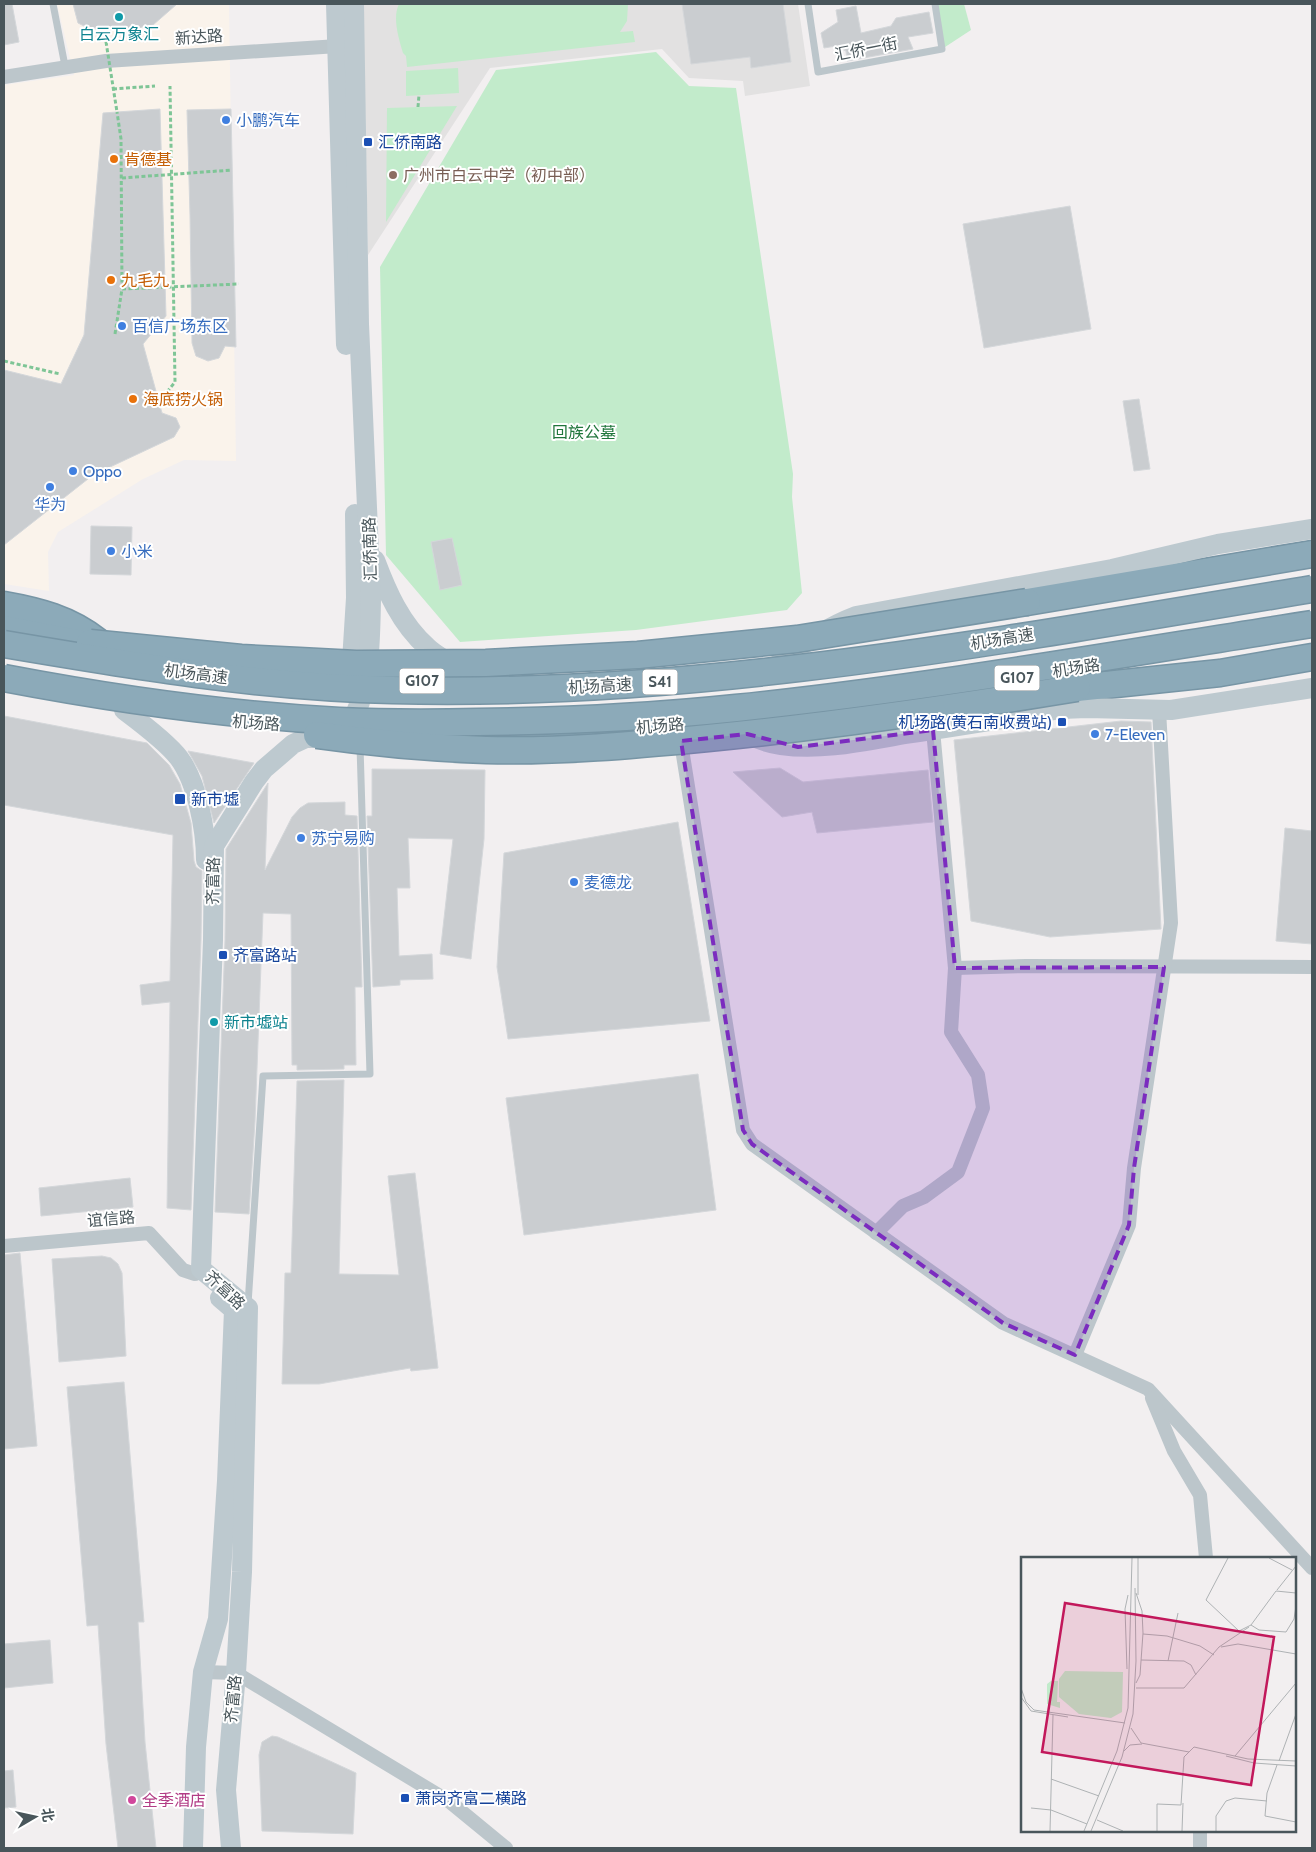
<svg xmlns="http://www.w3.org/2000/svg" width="1316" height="1852" font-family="Cabin,'Noto Sans SC',sans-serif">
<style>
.commercial{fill:#faf3eb}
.education{fill:#e2e1e1}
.green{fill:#c2ebcb}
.building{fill:#cacdd0;stroke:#d4d7da}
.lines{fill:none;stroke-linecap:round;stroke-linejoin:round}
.highway-casing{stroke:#7795a5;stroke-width:29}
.path{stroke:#7ec596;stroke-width:3;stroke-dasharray:4 2.5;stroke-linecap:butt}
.lane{stroke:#bcc6cb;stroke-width:7}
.street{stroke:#bcc6cb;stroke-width:14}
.secondary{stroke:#bdc9cf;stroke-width:20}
.highway{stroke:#8caab9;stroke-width:26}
.highway-bridge-casing{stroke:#7795a5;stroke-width:29;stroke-linecap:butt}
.path-bridge{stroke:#7ec596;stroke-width:3;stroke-dasharray:4 2.5;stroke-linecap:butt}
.highway-bridge{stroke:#8caab9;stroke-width:26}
.marked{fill:#7b2cbf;fill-opacity:0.2;stroke:#7b2cbf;stroke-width:4;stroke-dasharray:10 6;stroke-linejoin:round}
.culture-dot{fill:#0f9aa8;stroke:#fff;stroke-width:2}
.shop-dot{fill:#3f7fe0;stroke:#fff;stroke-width:2}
.transit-dot{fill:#1a4fb4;stroke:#fff;stroke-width:2}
.food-dot{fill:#e8710a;stroke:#fff;stroke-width:2}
.education-dot{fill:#8d6e63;stroke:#fff;stroke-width:2}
.hotel-dot{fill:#d1479c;stroke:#fff;stroke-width:2}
.labels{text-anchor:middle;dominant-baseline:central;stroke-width:4;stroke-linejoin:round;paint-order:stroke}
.shield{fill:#fff;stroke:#80898c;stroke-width:1}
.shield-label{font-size:15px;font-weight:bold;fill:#49565b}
.culture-label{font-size:16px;fill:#0d838f;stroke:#fff}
.street-label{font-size:16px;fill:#49565b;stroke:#fff}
.shop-label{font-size:16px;fill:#366cbe;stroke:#fff;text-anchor:start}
.transit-label{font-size:16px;fill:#164399;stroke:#fff;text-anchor:start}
.food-label{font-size:16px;fill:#c56008;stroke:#fff;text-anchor:start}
.education-label{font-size:16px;fill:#785e54;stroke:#fff;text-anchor:start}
.park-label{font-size:16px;fill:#20763c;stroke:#fff}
.hotel-label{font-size:16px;fill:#b23c85;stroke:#fff;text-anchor:start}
.inset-road{fill:none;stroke:#aeb2b4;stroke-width:1}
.view{fill:#c2185b;fill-opacity:0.15;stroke:#c2185b;stroke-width:2.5}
.inset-edge{fill:none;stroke:#49565b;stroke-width:2.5}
</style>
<rect width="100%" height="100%" fill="#f2eff0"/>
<path class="commercial" d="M57,4H229L236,461L184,460L143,479L58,532L48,552L49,591L4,584V85L74,75Z"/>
<path class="education" d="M363,4H798L810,86L745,96L743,81L689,78L662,49L490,68L368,255Z"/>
<g class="green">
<path d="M399,4H628L627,21L620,32L633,31L635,42L407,67L406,56L403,53C399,39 392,18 399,4Z"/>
<path d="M935,4H964L971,30L942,49Z"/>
<path d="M656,52L689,86L736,88L793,474L792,497L802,593L787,610L636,630L460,642L386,555L380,267L496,70Z"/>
<path d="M458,68L459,93L406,96V71Z"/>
<path d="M457,106L386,222L387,108Z"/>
</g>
<g class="building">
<path d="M4,4H12L19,42L4,45Z"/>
<path d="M73,4H177L153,25L122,31L96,29L84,26L78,23Z"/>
<path d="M682,4H783L791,62L751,68L750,57L691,64Z"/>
<path d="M856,6L861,33L891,26L896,18L929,12L933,33L908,37L913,49L847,61L846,51L836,46L824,48L821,33L838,22L836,10Z"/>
<path d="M160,109L166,316L143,344L162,413L176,418L180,427L174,437L93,475L4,545V370L61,384L84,335L103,113Z"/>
<path d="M231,109L236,347L225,346L219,358L208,361L196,356L192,343L190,215L187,110Z"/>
<path d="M1070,206L1091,329L984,348L963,224Z"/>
<path d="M1139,399L1150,469L1134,471L1123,401Z"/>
<path d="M91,526L132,527L131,575L90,574Z"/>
<path d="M452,538L462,585L440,590L431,542Z"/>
<path d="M4,716L147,743L169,765L180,784L191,823L194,861L196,867L202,871L201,940L191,1210L167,1208L170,1002L142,1005L140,985L170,981L173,835L4,805Z"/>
<path d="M1121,721L1151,722L1161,929L1050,937L971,921L954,740Z"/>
<path d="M188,751L254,763L214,823L202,776Z"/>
<path d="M780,768L803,782L928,770L933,822L817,833L812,812L782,817L733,772Z"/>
<path d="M372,769L485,770L484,839L471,959L440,954L453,839L408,838L410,888H397L399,956L432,954L433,979L400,980V985L373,987L367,816H372Z"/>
<path d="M268,783L265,870L292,817L300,808L308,803L345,802V815L357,816L362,987H355L356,1065H344V1069L297,1070V1065H292L291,914L263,913L255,1121L249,1214L215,1212L225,940L226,849Z"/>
<path d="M678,822L710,1021L508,1039L497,967L504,853Z"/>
<path d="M1285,828L1312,831V944L1276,941Z"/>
<path d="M698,1074L716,1210L524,1235L506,1098Z"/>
<path d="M344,1080L339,1274L399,1275L388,1176L415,1173L438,1368L411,1371L410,1368L319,1384H282L285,1273H291L297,1081Z"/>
<path d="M130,1178L133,1207L41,1216L39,1188Z"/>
<path d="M20,1253L37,1446L4,1449V1255Z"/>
<path d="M102,1256L111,1258L118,1264L122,1273L126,1356L59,1362L52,1259Z"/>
<path d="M124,1382L144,1622H138L145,1742L156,1848H118L106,1744L98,1625L87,1626L67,1387Z"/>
<path d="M50,1640L53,1683L4,1688V1644Z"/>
<path d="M272,1736L278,1737L356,1773L353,1834L262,1831L259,1755L262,1742Z"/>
<path d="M13,1770L16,1807L4,1808V1771Z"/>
</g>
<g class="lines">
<g class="highway-casing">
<g id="highway">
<path d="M1027,602L1312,554"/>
<path d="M4,605C38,611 69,619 97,641"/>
<path d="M4,629L113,650"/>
<path d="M1077,688L1220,673L1312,657"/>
<path d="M423,735H490L621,730"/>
</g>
</g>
<g class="path">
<path d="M113,89L155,86"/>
<path d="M418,107L419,95"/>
<path d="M115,334L122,289L121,139L117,112"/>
<path d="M4,361L60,374"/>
<path d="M163,397L175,382L170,86"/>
</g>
<g class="lane">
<path d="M53,4L65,66"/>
<path d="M808,4L818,72L942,49L935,4"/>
<path d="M248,1304L263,1076L370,1074L360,746"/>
</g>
<g class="street">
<path d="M4,77L106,61L338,46"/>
<path d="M678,724L743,1130L752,1144L1003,1323L1148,1389L1312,1568"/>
<path d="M955,968L1026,966L1312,967"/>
<path d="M876,1233L903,1206L924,1197L958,1172L983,1108L978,1075L951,1032L955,968L933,730"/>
<path d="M4,1246L149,1233L183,1270L195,1274L201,1269"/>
<path d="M1075,1355L1129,1225L1134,1168L1171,923L1159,710"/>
<path d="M1152,1398L1174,1451L1200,1495L1206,1558"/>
<path d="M203,1672L236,1673L450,1802L506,1848"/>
<path d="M1200,1848V1831"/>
</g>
<g class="secondary">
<path d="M336,4L346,345"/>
<path d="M375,560C387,592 401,624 427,647C434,654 444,659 453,665"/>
<path d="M779,663C803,643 827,627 856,616L1112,569L1218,544L1312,529"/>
<path d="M351,677L356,598L355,514"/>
<path d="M124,710C140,722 167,742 179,758C197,782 206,830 206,860"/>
<path d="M722,720C740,731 759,742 781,745C822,751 865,741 906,734C958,726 1009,718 1061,709L1087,708L1171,710L1312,688"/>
<path d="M347,730C371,692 370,643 371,599L359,324L354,4"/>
<path d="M193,1848L196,1747L203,1672L218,1619L227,1481L234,1310L220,1298"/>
<path d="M231,1848L226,1790L236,1673L242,1572L248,1308L201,1269L213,940L214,846L254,782L264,769L293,744L306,738H333"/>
</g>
<use href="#highway" class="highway"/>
<g class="highway-bridge-casing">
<g id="highway-bridge">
<path d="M90,643L241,658L299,661L356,664L486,663L638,655L797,639L1027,602"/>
<path d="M4,644C134,666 259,687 392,690C701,698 1008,639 1312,589"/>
<path d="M4,678C114,699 226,715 339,721C385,723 431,723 478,722C564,721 650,717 736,708C929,688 1120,654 1312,624"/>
<path d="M317,735C373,743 429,748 486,750C560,752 634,745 708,738C832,726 954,708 1077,688"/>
</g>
</g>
<g class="path-bridge">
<path d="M104,29L117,112"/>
<path d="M122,178L232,170"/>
<path d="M122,289L239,284"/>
</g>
<use href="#highway-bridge" class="highway-bridge"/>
</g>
<path class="marked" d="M933,730L955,968L1164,967L1134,1168L1129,1225L1075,1355L1003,1323L752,1144L743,1130L681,741L747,734L798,747Z"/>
<g class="culture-dot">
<circle cx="119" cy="17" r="5"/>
<circle cx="214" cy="1022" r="5"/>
</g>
<g class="shop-dot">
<circle cx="226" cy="120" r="5"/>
<circle cx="122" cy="326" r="5"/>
<circle cx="73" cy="471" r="5"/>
<circle cx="50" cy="487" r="5"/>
<circle cx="111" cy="551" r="5"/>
<circle cx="1095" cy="734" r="5"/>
<circle cx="301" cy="838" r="5"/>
<circle cx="574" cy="882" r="5"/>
</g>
<g class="transit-dot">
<rect x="363" y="137" width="10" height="10" rx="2.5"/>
<rect x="1057" y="717" width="10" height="10" rx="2.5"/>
<rect x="174" y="793" width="12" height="12" rx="2.5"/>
<rect x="218" y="950" width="10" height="10" rx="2.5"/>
<rect x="400" y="1793" width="10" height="10" rx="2.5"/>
</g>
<g class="food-dot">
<circle cx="114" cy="159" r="5"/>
<circle cx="111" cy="280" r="5"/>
<circle cx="133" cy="399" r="5"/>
</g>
<circle class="education-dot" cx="393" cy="175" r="5"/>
<circle class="hotel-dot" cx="132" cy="1800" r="5"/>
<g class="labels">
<g class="shield">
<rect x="994.5" y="665.5" width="45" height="25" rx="4"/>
<rect x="399.5" y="668.5" width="45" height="25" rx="4"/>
<rect x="642.5" y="669.5" width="35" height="25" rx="4"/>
</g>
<g class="shield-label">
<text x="1017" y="678">G107</text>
<text x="422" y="681">G107</text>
<text x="660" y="682">S41</text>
</g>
<g class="culture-label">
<text x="119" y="34">白云万象汇</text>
<text x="224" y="1022" text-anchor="start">新市墟站</text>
</g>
<g class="street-label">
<text transform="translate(199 37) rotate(-4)">新达路</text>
<text transform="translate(866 49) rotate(-11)">汇侨一街</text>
<text transform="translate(370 549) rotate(-92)">汇侨南路</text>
<text transform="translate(1002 639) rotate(-9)">机场高速</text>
<text transform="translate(1076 668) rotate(-9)">机场路</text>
<text transform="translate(196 674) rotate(7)">机场高速</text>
<text transform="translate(600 686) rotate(-3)">机场高速</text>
<text transform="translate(256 723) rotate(4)">机场路</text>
<text transform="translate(660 726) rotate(-5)">机场路</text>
<text transform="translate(213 881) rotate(-89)">齐富路</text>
<text transform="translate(111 1219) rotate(-5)">谊信路</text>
<text transform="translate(225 1290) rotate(43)">齐富路</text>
<text transform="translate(233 1699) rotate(-84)">齐富路</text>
</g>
<g class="shop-label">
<text x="236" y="120">小鹏汽车</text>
<text x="132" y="326">百信广场东区</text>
<text x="83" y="471">Oppo</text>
<text x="50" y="504" text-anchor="middle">华为</text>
<text x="121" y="551">小米</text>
<text x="1105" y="734">7-Eleven</text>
<text x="311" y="838">苏宁易购</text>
<text x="584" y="882">麦德龙</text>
</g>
<g class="transit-label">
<text x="378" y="142">汇侨南路</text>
<text x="1052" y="722" text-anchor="end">机场路(黄石南收费站)</text>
<text x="191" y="799">新市墟</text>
<text x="233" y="955">齐富路站</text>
<text x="415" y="1798">萧岗齐富二横路</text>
</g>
<g class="food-label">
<text x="124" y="159">肯德基</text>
<text x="121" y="280">九毛九</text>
<text x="143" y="399">海底捞火锅</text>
</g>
<g class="education-label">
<text x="403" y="175">广州市白云中学（初中部）</text>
</g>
<g class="park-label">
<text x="584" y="432">回族公墓</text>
</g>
<g class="hotel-label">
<text x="142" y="1800">全季酒店</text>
</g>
</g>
<g transform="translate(1021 1557)">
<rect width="275" height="275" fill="#f2eff0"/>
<path d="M44,114L102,115L101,155L90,161L58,157L38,140V122ZM30,124H37L36,145H39V151L26,147V127Z" fill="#c2ebcb"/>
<path class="inset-road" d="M117,1V38M207,1L185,43L218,74L230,68L238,73L265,75L273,62L275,49M248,1L271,13M256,33L275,9M230,68L255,34L275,36M122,77L146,79L179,89L193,98M200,90L217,87L275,97M120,103L163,104L170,108L175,118M147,104L157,56M106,112L104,52L107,38M115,126L119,118L122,76L121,54L115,36M0,131L5,145L13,153L104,166M115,131H163L198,90L228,70M0,140L10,154L47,160M110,171L120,186L168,195L173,190L227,202L275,204M103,194L109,188L121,187M205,199L233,206L275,209M214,199L275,126M258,204L275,157M256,208L246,236L244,259L275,265M30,222L78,239M10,251L30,253L66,267M76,263L102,274M29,274L32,158M63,274L96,194L107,151L111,1M70,274L101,200L112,157L115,104L114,31M136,274V247L160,248L163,200L168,195M161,274L162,246M195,274V259L205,244L214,241L246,244"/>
<path class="view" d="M44,46L253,80L230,228L21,195Z"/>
<rect width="275" height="275" class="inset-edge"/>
</g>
<rect width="1316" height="1852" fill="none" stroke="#49565b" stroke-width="10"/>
<g transform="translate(35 1817) rotate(81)" stroke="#ffffff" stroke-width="4" paint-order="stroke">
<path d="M0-4L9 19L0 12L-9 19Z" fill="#49565b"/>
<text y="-8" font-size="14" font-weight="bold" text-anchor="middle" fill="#49565b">北</text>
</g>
</svg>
